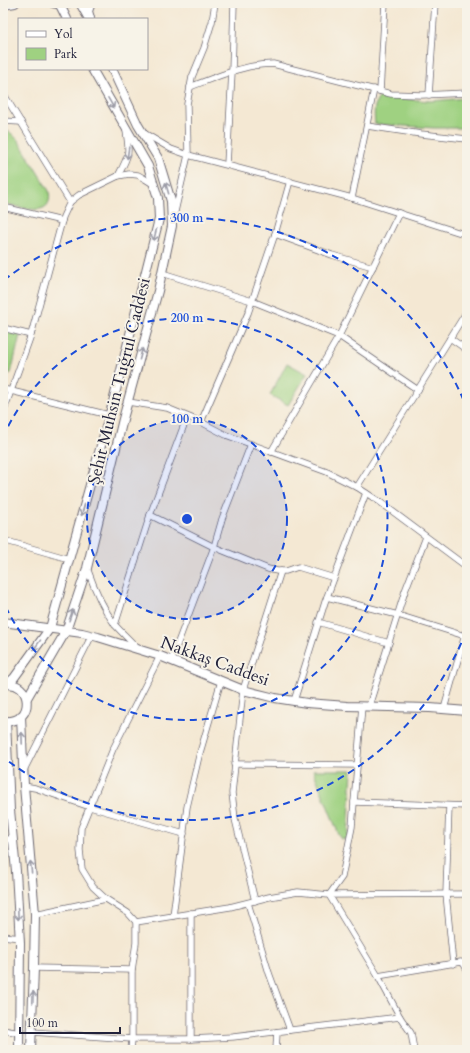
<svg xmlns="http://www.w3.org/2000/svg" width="470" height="1053" font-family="Cardo,serif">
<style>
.green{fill:#9fd181;stroke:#607a5e}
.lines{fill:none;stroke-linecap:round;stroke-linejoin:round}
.street-casing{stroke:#6c6770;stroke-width:7}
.secondary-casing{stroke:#6c6770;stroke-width:10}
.street{stroke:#fff;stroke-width:5.5}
.secondary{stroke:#fff;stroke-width:8}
.oneway{stroke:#9c9ca7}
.ring{fill:none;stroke:#1d4ed8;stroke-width:2;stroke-dasharray:7 5}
.labels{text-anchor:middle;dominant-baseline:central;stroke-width:4;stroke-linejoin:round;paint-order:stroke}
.street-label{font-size:17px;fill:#22223b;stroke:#f7f3e8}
.centre{fill:#1d4ed8;stroke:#f7f3e8;stroke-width:2}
.ring-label{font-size:12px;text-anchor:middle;font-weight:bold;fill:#1d4ed8;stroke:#f7f3e8;stroke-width:4;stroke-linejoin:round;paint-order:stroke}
</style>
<rect width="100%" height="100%" fill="#f7f3e8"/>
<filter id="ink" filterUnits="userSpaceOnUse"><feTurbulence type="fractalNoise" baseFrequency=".025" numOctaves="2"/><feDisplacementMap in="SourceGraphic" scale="8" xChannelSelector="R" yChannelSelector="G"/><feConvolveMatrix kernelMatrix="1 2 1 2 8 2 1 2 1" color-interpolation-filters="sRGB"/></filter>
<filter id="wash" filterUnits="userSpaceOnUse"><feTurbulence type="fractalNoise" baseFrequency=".012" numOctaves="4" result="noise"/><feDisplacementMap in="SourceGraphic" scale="16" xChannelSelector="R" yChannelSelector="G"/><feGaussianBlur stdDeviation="0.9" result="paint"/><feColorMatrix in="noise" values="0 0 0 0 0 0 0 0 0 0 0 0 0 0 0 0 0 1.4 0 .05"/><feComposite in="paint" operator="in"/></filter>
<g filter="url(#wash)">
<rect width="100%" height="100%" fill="#f4e8d3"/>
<g class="green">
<path d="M380,97L430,101L467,98V128H434L375,124C374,115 373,103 380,97Z"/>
<path d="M3,128L12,134L18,140L49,191C55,221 18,206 3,203Z"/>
<path d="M3,331L20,335L11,373L3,376Z"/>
<path d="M287,363L307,374L288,405L270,395Z"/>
<path d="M313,770H352L348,836L346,839H342L339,835Z"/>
</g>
</g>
<g filter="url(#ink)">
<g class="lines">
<g class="street-casing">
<g id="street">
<path d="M190,87C216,77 245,64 273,64L391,94L422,95L467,93"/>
<path d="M380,91L385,3"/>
<path d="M3,93L70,202"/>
<path d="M429,95L435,3"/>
<path d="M3,121L21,122"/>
<path d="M367,126L421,134L467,139"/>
<path d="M144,133L171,149L188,155L352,198L467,235"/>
<path d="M227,164L232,72L234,3"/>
<path d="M118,176C129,155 130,154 126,131"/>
<path d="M352,198L374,89"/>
<path d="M3,207L62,221"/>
<path d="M174,216L188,155L187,104L192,77L204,48L212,22L215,3"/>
<path d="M275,234L332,255L373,267"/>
<path d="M463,234L467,228"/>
<path d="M162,273L252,301L339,336L418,390"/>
<path d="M3,328L31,335"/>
<path d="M450,338L467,350"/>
<path d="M3,389L109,415"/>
<path d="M128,402L167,408L201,422L226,435L327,472L357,487L380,502L467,567"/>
<path d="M3,413L31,335L63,217L70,202L79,195L118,176L129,174L138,175L145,179L153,184"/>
<path d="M201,422L248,313L275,234L290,181"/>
<path d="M271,452L339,336L399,213"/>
<path d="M357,487L467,311"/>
<path d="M150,515L214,547L268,569L277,571H286L298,567L334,578"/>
<path d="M3,540L69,559"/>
<path d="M87,568C94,588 102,607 115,625C122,633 130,640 137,648"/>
<path d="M327,597L398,615L465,636"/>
<path d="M318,622L389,643"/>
<path d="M115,625L150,515L187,417"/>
<path d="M171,661L214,547L222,519L251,444"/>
<path d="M294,701L325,602L366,493"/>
<path d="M362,706L352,827L342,877L329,895L378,976L400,1017L411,1033L414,1050"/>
<path d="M369,706L405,591L426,537"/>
<path d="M444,709L467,628"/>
<path d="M234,764L357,765"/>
<path d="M24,770L92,635"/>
<path d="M24,786L35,788L90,807L184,834"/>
<path d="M354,802L467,806"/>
<path d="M449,806L446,894L453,964"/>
<path d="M3,837L13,842"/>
<path d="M255,901L235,819L232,793L243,690L281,571"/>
<path d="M248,903L269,973L290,1030"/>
<path d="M35,914L106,899"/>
<path d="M173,916L187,807L199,756L221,681"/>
<path d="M136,922L230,907L269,897L298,892L329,895L467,894"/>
<path d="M3,936L20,938"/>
<path d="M34,968L132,970"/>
<path d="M378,976L461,962L464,964L467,970"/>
<path d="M3,1030L20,1033"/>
<path d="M32,1032L132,1039H191L233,1037L400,1017"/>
<path d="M191,1039V913"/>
<path d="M131,1050L132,1039V970L136,943V922L128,913L106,899L93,887L82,869L80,850L81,828L113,749L160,656"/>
<path d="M276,1050L277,1032"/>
</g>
</g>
<g class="secondary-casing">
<g id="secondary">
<path d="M53,3L62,5L68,3"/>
<path d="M80,3L89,19"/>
<path d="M3,5L15,3"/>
<path d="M60,5L67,19"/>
<path d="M90,18L88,11L91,3"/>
<path d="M3,622L82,633L98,637L160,656L243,690L275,698L307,703L347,706L430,708L467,711"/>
<path d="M7,684L14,678L50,628L112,406L159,219L158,198L148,166L92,69"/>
<path d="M27,698L66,631L87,568L123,419L158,291L172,226L171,201L158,158L138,125L112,69"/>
<path d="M21,716L24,786L29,844L35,914L34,968L31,1050"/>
<path d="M3,721C37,725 32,678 4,685"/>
<path d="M6,721L10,810L16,871L20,943L19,1050"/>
</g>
</g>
<use href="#street" class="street"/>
<use href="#secondary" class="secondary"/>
</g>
<defs><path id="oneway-shaft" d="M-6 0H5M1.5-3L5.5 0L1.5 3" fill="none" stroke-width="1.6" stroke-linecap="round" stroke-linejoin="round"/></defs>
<g class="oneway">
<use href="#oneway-shaft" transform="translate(111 103) rotate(60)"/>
<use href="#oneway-shaft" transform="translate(128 153) rotate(98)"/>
<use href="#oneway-shaft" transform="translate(167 188) rotate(-106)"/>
<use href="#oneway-shaft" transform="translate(155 235) rotate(104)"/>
<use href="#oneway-shaft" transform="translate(141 354) rotate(-75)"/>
<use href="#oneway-shaft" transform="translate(83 510) rotate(106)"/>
<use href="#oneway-shaft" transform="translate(71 615) rotate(-71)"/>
<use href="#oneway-shaft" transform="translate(37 645) rotate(126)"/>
<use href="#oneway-shaft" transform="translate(22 738) rotate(-92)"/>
<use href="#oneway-shaft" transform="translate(31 867) rotate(-96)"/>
<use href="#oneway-shaft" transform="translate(18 914) rotate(87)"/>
<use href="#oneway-shaft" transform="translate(33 997) rotate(-88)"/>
</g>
</g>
<circle cx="187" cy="519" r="100" fill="#1d4ed8" fill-opacity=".12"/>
<g class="ring">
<circle cx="187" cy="519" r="100"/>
<path d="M3 437A201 201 0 1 1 3 601"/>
<path d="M466 632A301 301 0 0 1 4 758M4 280A301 301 0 0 1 466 406"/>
</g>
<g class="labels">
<g class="street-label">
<text transform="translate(119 381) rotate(-76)">Şehit Muhsin Tuğrul Caddesi</text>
<text transform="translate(215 661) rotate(20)">Nakkaş Caddesi</text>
</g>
</g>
<circle cx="187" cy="519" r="6" class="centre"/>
<g class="ring-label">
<text x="187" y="222">300 m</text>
<text x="187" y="322">200 m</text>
<text x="187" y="423">100 m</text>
</g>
<rect width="470" height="1053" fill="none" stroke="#f7f3e8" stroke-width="16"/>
<rect x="18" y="18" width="130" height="52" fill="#f7f3e8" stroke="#a29fa3"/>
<rect x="26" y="31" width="20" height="6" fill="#ffffff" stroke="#a29fa3"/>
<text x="54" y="38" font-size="12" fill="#22223b">Yol</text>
<rect x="26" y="48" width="20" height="12" fill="#9fd181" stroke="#a29fa3"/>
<text x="54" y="58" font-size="12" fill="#22223b">Park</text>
<path d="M20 1027v6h100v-6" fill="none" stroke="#22223b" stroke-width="2"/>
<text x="26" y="1027" font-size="12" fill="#22223b" stroke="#f7f3e8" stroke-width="3" paint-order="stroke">100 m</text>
</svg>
